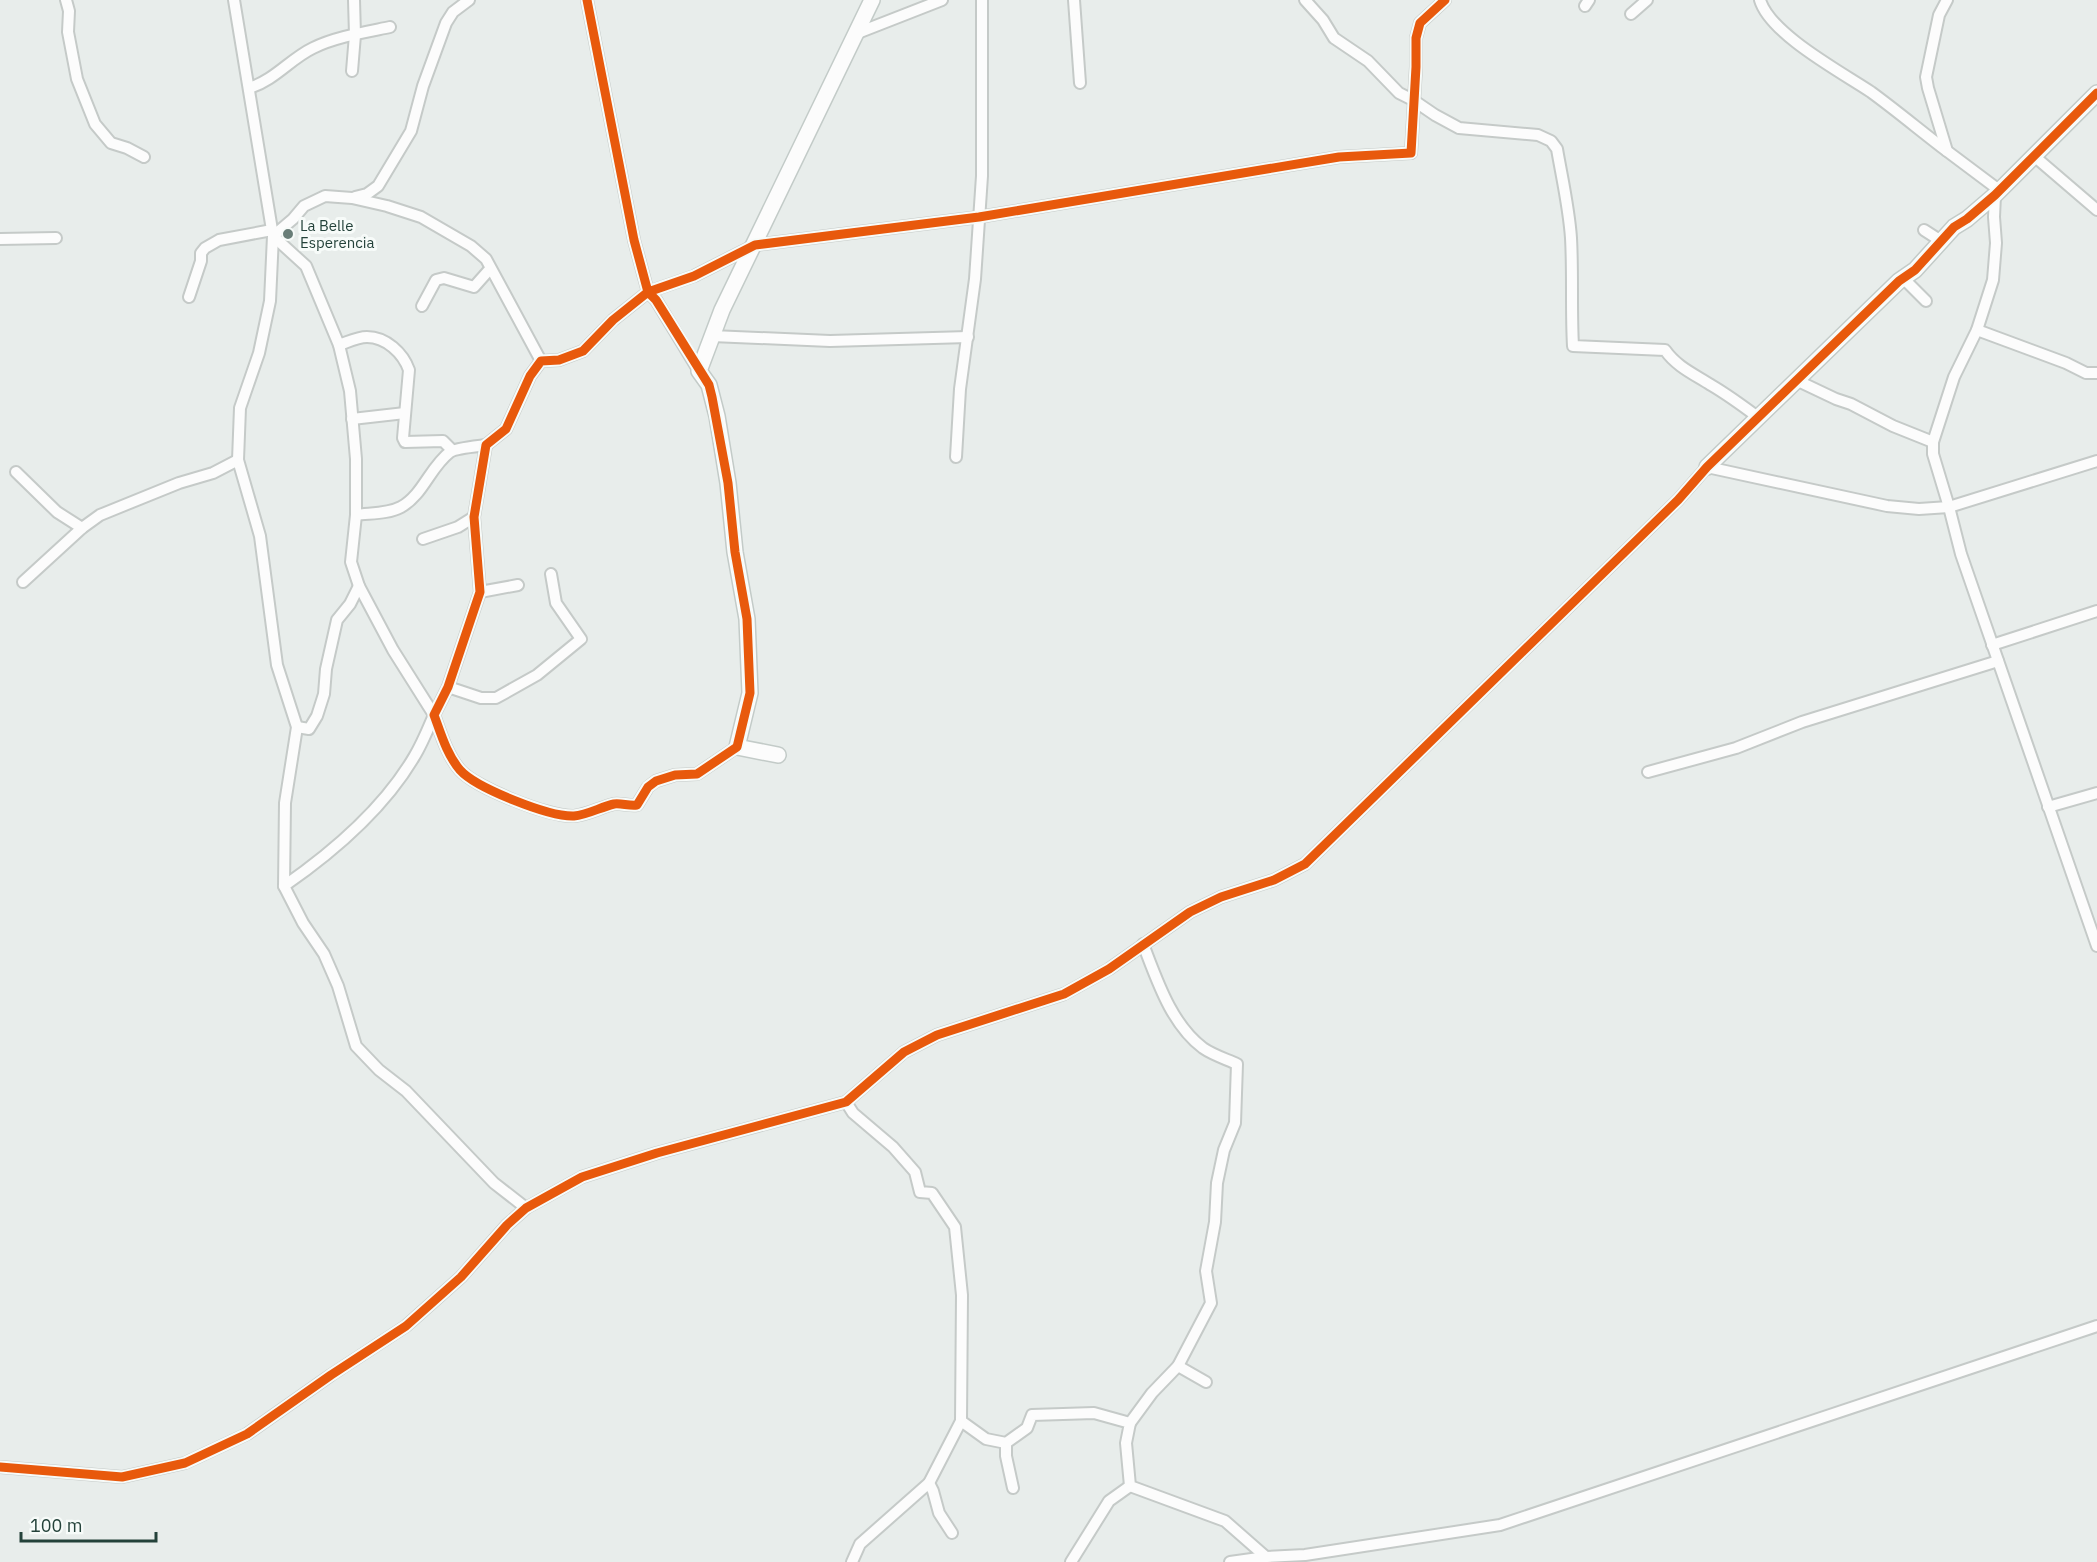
<svg xmlns="http://www.w3.org/2000/svg" width="2097" height="1562" font-family="'IBM Plex Sans',sans-serif">
<style>
.lines{fill:none;stroke-linecap:round;stroke-linejoin:round}
.street-casing{stroke:#c5cac8;stroke-width:14}
.secondary-casing{stroke:#c3cbc8;stroke-width:18}
.street{stroke:#fcfcfc;stroke-width:10}
.secondary{stroke:#fcfcfc;stroke-width:15}
.cycleway-casing{stroke:#f7fbf9;stroke-width:13}
.cycleway{stroke:#e8590c;stroke-width:9}
.poi-dot{fill:#697e78;stroke:#f7fbf9;stroke-width:2}
.labels{text-anchor:middle;dominant-baseline:central;stroke-width:6;stroke-linejoin:round;paint-order:stroke}
.poi-label{font-size:15px;fill:#24423a;stroke:#f7fbf9;text-anchor:start}
</style>
<rect width="100%" height="100%" fill="#e8edeb"/>
<g class="lines">
<g class="street-casing">
<g id="street">
<path d="M66,0L69,11L68,32L77,79L95,124L111,143L127,148L144,157"/>
<path d="M234,0L273,236L270,301L259,353L240,408L238,460L260,536L277,665L297,727L285,803L284,886"/>
<path d="M587,0L634,240L648,292L613,320L583,351L559,360L541,361L530,376L506,429L486,445L474,517L480,592L448,687L434,715C441,734 447,755 460,770C476,788 549,817 574,816C587,815 601,807 614,804C621,803 629,806 637,805L648,787L656,781L675,775L697,774L737,747"/>
<path d="M1074,0L1080,83"/>
<path d="M1305,0L1323,20L1334,38L1368,61L1399,93L1413,100L1435,115L1459,128L1538,135L1551,141L1557,149C1562,178 1569,208 1571,238C1573,274 1571,310 1573,346L1665,350C1677,367 1694,374 1711,385C1728,395 1743,406 1759,418"/>
<path d="M1760,0C1770,34 1841,72 1871,92C1897,111 1922,132 1947,151"/>
<path d="M1947,0L1939,15L1926,77L1928,88L1947,151L1999,190"/>
<path d="M1585,6L1589,0"/>
<path d="M1631,14L1647,0"/>
<path d="M855,34L942,0"/>
<path d="M352,71L355,35L354,0"/>
<path d="M249,88C275,80 290,59 313,48C335,37 366,32 390,27"/>
<path d="M2034,156L2097,210"/>
<path d="M1995,195L1994,217L1996,243L1993,280L1977,330L1954,377L1933,442V454L1949,507L1961,554L2097,946"/>
<path d="M355,197L367,194L378,186L411,131L423,86L446,23L453,12L469,0"/>
<path d="M1924,230L1941,241"/>
<path d="M273,236L306,266L339,345L350,391L356,459V515L351,562L359,586L393,650L434,715C428,729 422,744 414,757C384,808 333,852 284,886L303,923L324,954L338,986L356,1046L379,1070L406,1091L494,1183L526,1208"/>
<path d="M273,236L293,219L304,206L325,196L352,198L387,206L421,217L471,246L486,259L541,361"/>
<path d="M0,239L56,238"/>
<path d="M1903,278L1926,301"/>
<path d="M189,297L201,261V253L205,248L219,240L272,230"/>
<path d="M422,306L436,280L444,278L474,287L490,269"/>
<path d="M1977,330L2066,363L2086,373H2097"/>
<path d="M712,336L830,341L968,337"/>
<path d="M339,345C348,342 357,337 367,337C386,337 403,353 409,370L403,438L405,442L443,441L452,450"/>
<path d="M699,371L656,300L648,292L694,276L755,245L979,217L1339,157L1411,153L1416,67V38L1420,23L1445,0"/>
<path d="M1796,380L1836,399L1851,404L1893,426L1933,442"/>
<path d="M352,419L405,413"/>
<path d="M956,457L960,389L975,279L982,176V0"/>
<path d="M16,472L57,512L82,528"/>
<path d="M356,515C370,513 388,514 401,507C423,495 430,467 450,452C455,448 479,446 486,445"/>
<path d="M423,539L458,527L474,517"/>
<path d="M23,582L82,528L100,515L179,483L213,473L238,460"/>
<path d="M480,592L518,585"/>
<path d="M1992,645L2097,611"/>
<path d="M448,687L481,698H496L537,675L581,639L556,603L551,574"/>
<path d="M297,727L309,729L317,716L324,694L326,669L337,620L350,604L359,586"/>
<path d="M1648,772L1736,748L1802,722L1998,661"/>
<path d="M2048,807L2097,793"/>
<path d="M846,1102L853,1113L893,1147L915,1172L920,1192L932,1193L955,1227L962,1295L961,1421L929,1483L860,1544L852,1562"/>
<path d="M1178,1366L1206,1382"/>
<path d="M961,1421L986,1439L1006,1443L1027,1428L1032,1415L1094,1413L1130,1423L1126,1443L1130,1486L1225,1521L1266,1557"/>
<path d="M1130,1423L1152,1393L1178,1366L1211,1303L1206,1271L1215,1222L1217,1183L1224,1150L1235,1123L1237,1064C1226,1059 1213,1055 1203,1048C1171,1024 1157,980 1143,944"/>
<path d="M1006,1443V1456L1013,1488"/>
<path d="M0,1467L122,1477L185,1463L247,1434L331,1375L406,1326L461,1277L507,1225L526,1208L582,1177L657,1153L846,1102L904,1052L937,1035L1064,994L1109,969L1190,912L1221,897L1274,880L1305,864L1678,500L1707,467L1887,506L1919,509L1949,507L2097,461"/>
<path d="M929,1483L933,1491L939,1513L952,1533"/>
<path d="M1071,1562L1109,1501L1130,1486"/>
<path d="M1230,1562L1266,1557L1305,1555L1500,1525L2097,1326"/>
</g>
</g>
<g class="secondary-casing">
<g id="secondary">
<path d="M1707,467L1899,281L1915,270L1954,227L1967,219L1995,195L2097,93"/>
<path d="M778,755L737,747L750,693L747,619L735,552L728,483L717,416L709,385L699,371L722,310L872,0"/>
</g>
</g>
<use href="#street" class="street"/>
<use href="#secondary" class="secondary"/>
<g class="cycleway-casing">
<g id="cycleway">
<path d="M587,0L634,240L648,292L613,320L583,351L559,360L541,361L530,376L506,429L486,445L474,517L480,592L448,687L434,715C441,734 447,755 460,770C476,788 549,817 574,816C587,815 601,807 614,804C621,803 629,806 637,805L648,787L656,781L675,775L697,774L737,747L750,693L747,619L735,552L728,483L712,397L709,385L656,300L648,292L694,276L755,245L979,217L1339,157L1411,153L1416,67V38L1420,23L1445,0"/>
<path d="M0,1467L122,1477L185,1463L247,1434L331,1375L406,1326L461,1277L507,1225L526,1208L582,1177L657,1153L846,1102L904,1052L937,1035L1064,994L1109,969L1190,912L1221,897L1274,880L1305,864L1678,500L1707,467L1899,281L1915,270L1954,227L1967,219L1995,195L2097,93"/>
</g>
</g>
<use href="#cycleway" class="cycleway"/>
</g>
<circle class="poi-dot" cx="288" cy="234" r="6"/>
<g class="labels">
<g class="poi-label">
<text x="300" y="225">La Belle<tspan x="300" dy="17">Esperencia</tspan></text>
</g>
</g>
<path d="M21 1532v9h135v-9" fill="none" stroke="#24423a" stroke-width="3"/>
<text x="30" y="1532" font-size="18" fill="#24423a" stroke="#f7fbf9" stroke-width="4.5" paint-order="stroke">100 m</text>
</svg>
